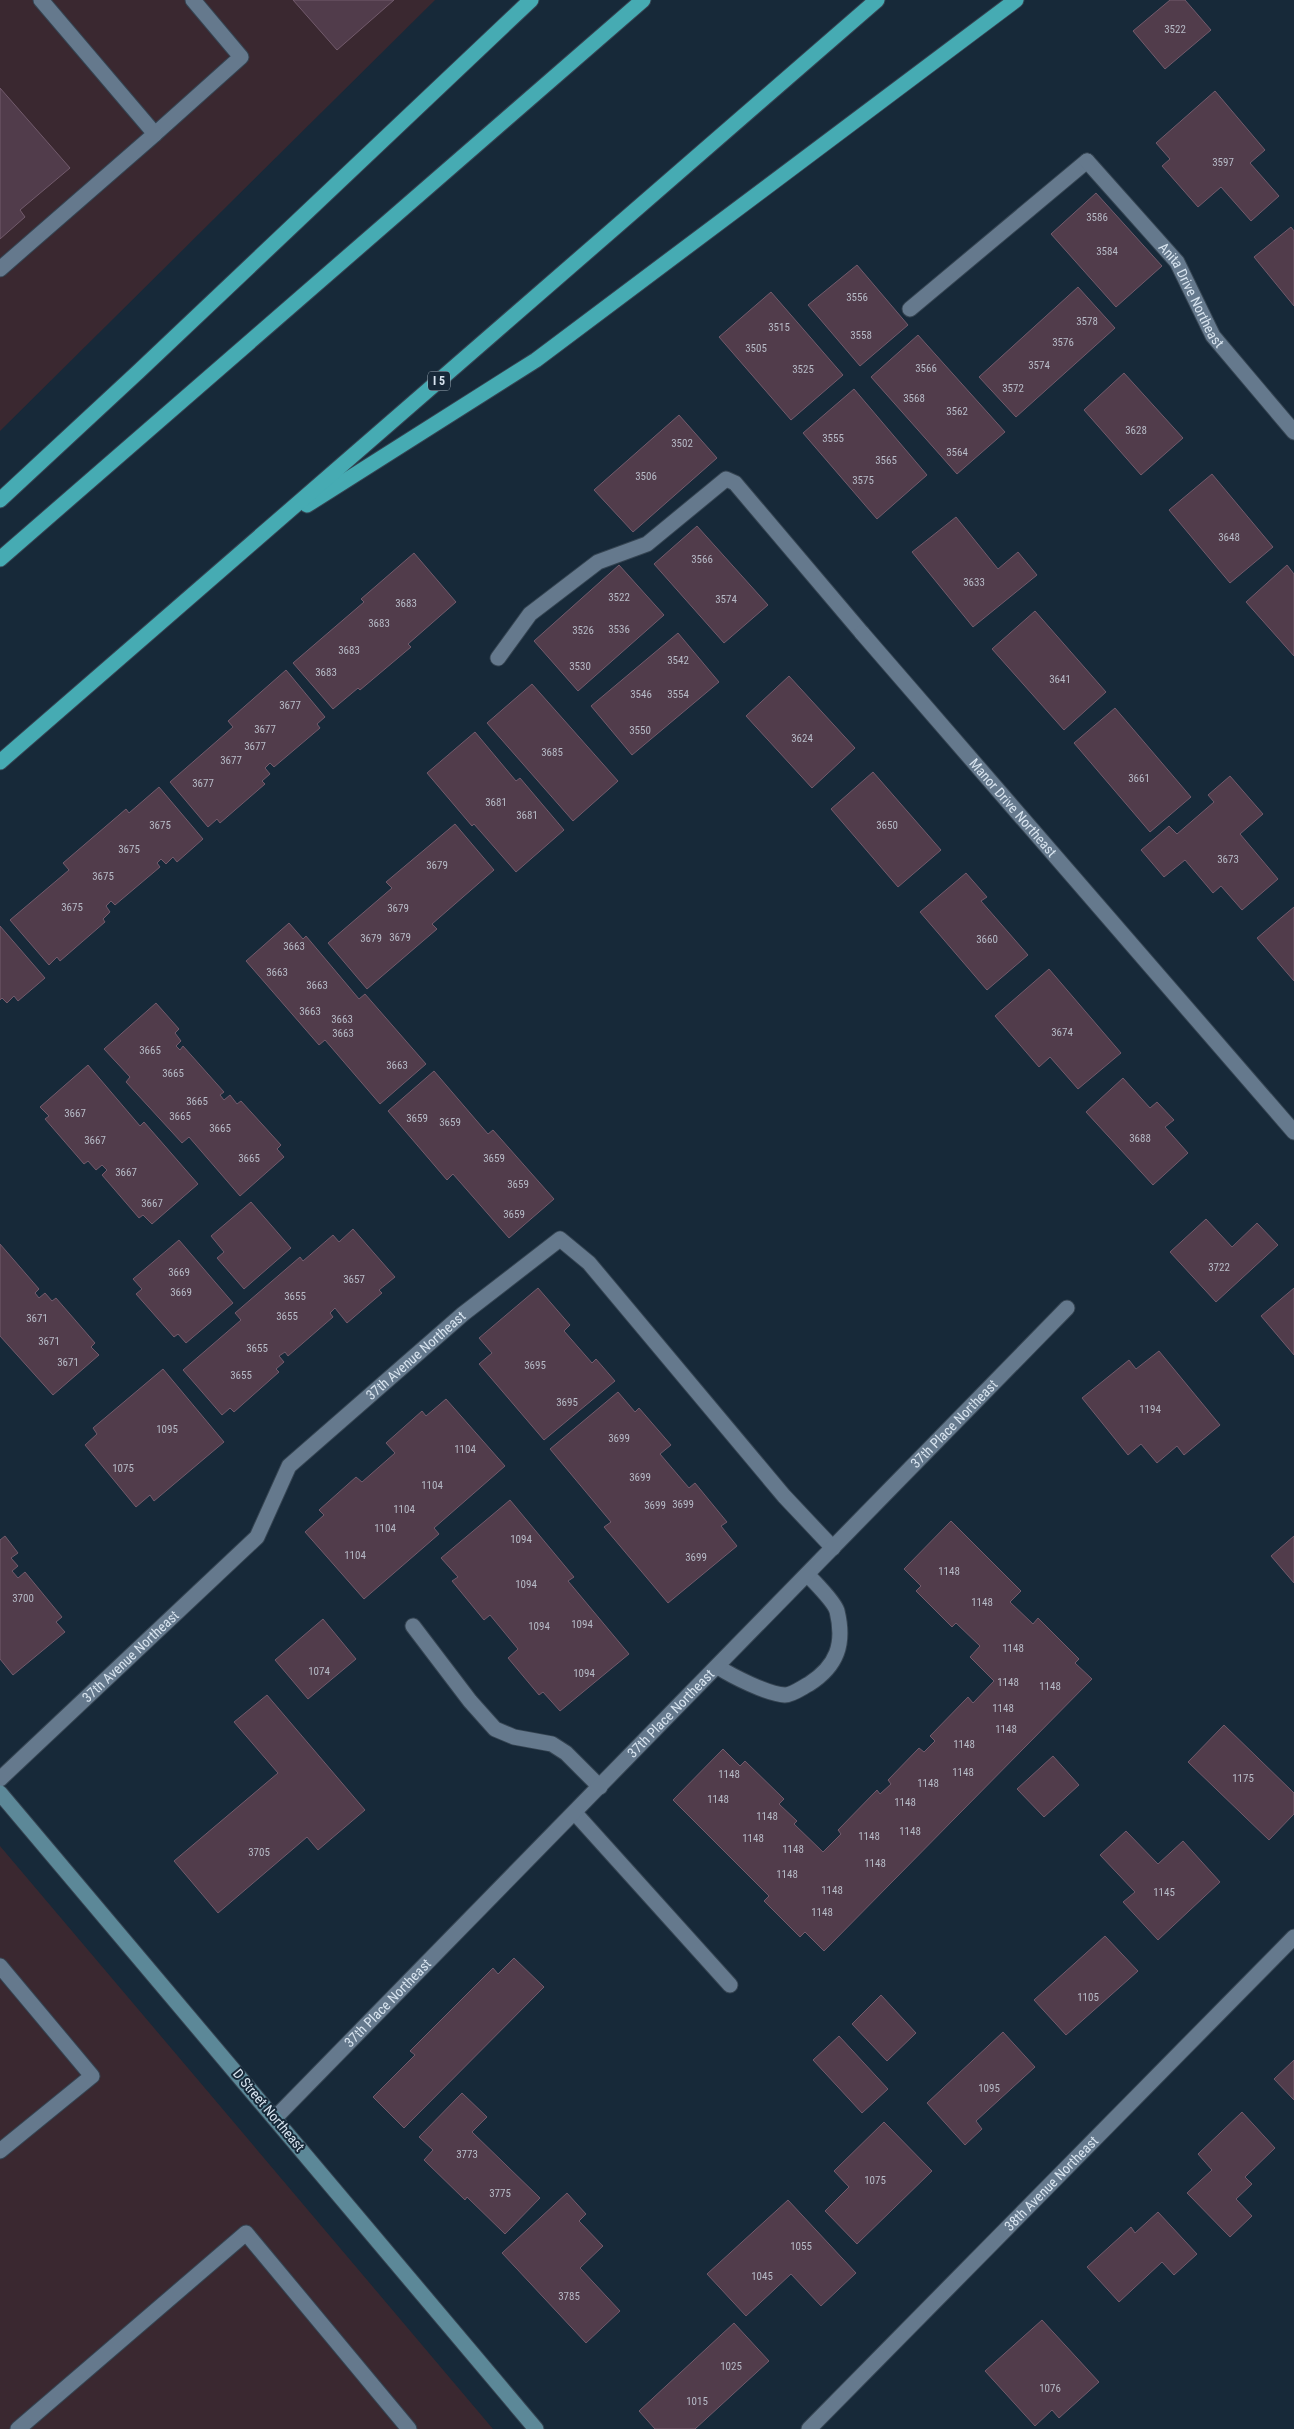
<svg xmlns="http://www.w3.org/2000/svg" width="1294" height="2429" font-family="'Roboto Condensed',sans-serif">
<style>
.commercial{fill:#3a2830}
.building{fill:#513c4b;stroke:#725b6c}
.lines{fill:none;stroke-linecap:round;stroke-linejoin:round}
.lane-casing{stroke:#354452;stroke-width:17}
.street-casing{stroke:#354452;stroke-width:17}
.secondary-casing{stroke:#354452;stroke-width:17}
.highway-casing{stroke:#354452;stroke-width:17}
.lane{stroke:#65798d;stroke-width:15}
.street{stroke:#65798d;stroke-width:15}
.secondary{stroke:#5c8898;stroke-width:15}
.highway{stroke:#46abb3;stroke-width:15}
.labels{text-anchor:middle;dominant-baseline:central;stroke-width:4;stroke-linejoin:round;paint-order:stroke}
.number-label{font-size:11px;fill:#b6bac6}
.shield{fill:#172939;stroke:#9eacb8;stroke-width:1}
.shield-label{font-size:12px;font-weight:bold;fill:#d8e4ef}
.street-label{font-size:14px;fill:#d8e4ef;stroke:#172939}
</style>
<rect width="100%" height="100%" fill="#172939"/>
<g class="commercial">
<path d="M0,0H435L0,431Z"/>
<path d="M0,1846L215,2100L493,2429H0Z"/>
</g>
<g class="building">
<path d="M293,0H394L337,50Z"/>
<path d="M1170,0H1185L1211,30L1165,69L1133,31Z"/>
<path d="M0,88L70,168L20,210L25,217L0,239Z"/>
<path d="M1215,91L1265,150L1250,163L1279,196L1251,221L1221,187L1198,207L1162,166L1170,159L1156,143Z"/>
<path d="M1096,193L1162,266L1116,307L1051,234Z"/>
<path d="M1291,227L1294,231V306L1254,257Z"/>
<path d="M857,265L908,325L860,366L808,305Z"/>
<path d="M1078,287L1115,328L1016,417L979,377Z"/>
<path d="M771,292L843,375L791,420L719,337Z"/>
<path d="M918,335L1005,432L957,474L871,377Z"/>
<path d="M1124,373L1183,438L1141,475L1084,410Z"/>
<path d="M854,389L927,475L877,519L803,433Z"/>
<path d="M679,415L717,458L633,532L594,490Z"/>
<path d="M1212,474L1273,547L1230,583L1169,510Z"/>
<path d="M956,517L998,569L1018,552L1037,575L973,627L912,552Z"/>
<path d="M697,526L768,605L724,643L654,564Z"/>
<path d="M414,553L456,602L408,644L411,647L360,690L358,688L333,709L293,663L364,602L361,599Z"/>
<path d="M619,565L664,615L578,691L534,641Z"/>
<path d="M1287,565L1294,574V656L1246,602Z"/>
<path d="M1035,611L1106,692L1064,730L992,649Z"/>
<path d="M678,633L719,682L632,755L591,706Z"/>
<path d="M286,670L325,717L317,724L320,728L274,767L270,763L265,768L270,774L262,781L265,784L220,823L217,819L208,827L170,782L233,727L228,721Z"/>
<path d="M789,676L855,748L812,788L746,716Z"/>
<path d="M532,684L618,781L573,821L487,723Z"/>
<path d="M1115,708L1191,797L1150,832L1074,743Z"/>
<path d="M475,732L516,781L520,778L564,830L516,872L474,824L472,826L427,773Z"/>
<path d="M873,772L941,850L898,887L831,809Z"/>
<path d="M1230,776L1263,814L1240,834L1278,879L1242,910L1221,886L1213,893L1185,860L1164,877L1141,850L1169,826L1177,834L1214,802L1208,795Z"/>
<path d="M159,787L203,839L177,862L173,857L166,864L161,859L157,863L160,867L115,905L111,901L106,906L110,912L103,919L105,922L60,961L57,957L49,965L10,920L69,870L63,863L126,809L129,813Z"/>
<path d="M455,824L494,870L432,924L437,929L367,989L328,943L392,888L386,882Z"/>
<path d="M966,873L987,897L981,901L1028,955L987,990L920,912Z"/>
<path d="M1294,907V981L1257,938Z"/>
<path d="M289,923L303,939L306,936L359,999L365,994L426,1064L380,1104L325,1040L319,1045L246,961Z"/>
<path d="M0,926L45,978L18,1001L14,996L7,1003L2,998L0,1000Z"/>
<path d="M1049,969L1121,1053L1078,1089L1050,1057L1039,1067L995,1016Z"/>
<path d="M156,1003L179,1029L175,1033L181,1041L176,1046L180,1050L183,1046L224,1092L220,1095L224,1100L230,1095L237,1104L241,1101L281,1145L277,1149L284,1157L240,1196L189,1137L182,1143L126,1082L130,1077L104,1049Z"/>
<path d="M88,1065L140,1126L144,1122L198,1184L152,1224L143,1215L139,1218L102,1175L107,1170L102,1165L96,1170L88,1161L84,1164L45,1119L49,1116L40,1107Z"/>
<path d="M434,1071L488,1134L493,1130L554,1199L509,1238L453,1174L447,1180L388,1111Z"/>
<path d="M1123,1078L1150,1108L1157,1102L1174,1120L1165,1127L1188,1153L1153,1185L1086,1112Z"/>
<path d="M251,1202L291,1248L244,1289L217,1258L224,1252L211,1236Z"/>
<path d="M1206,1219L1232,1247L1257,1223L1278,1245L1216,1302L1170,1252Z"/>
<path d="M353,1229L395,1277L379,1290L382,1293L347,1323L335,1308L330,1313L333,1317L288,1356L285,1352L279,1356L284,1362L276,1369L279,1372L234,1412L230,1408L222,1415L183,1370L241,1320L235,1313L300,1257L303,1261L333,1235L339,1242Z"/>
<path d="M179,1240L233,1303L186,1343L178,1334L174,1337L136,1294L142,1289L133,1279Z"/>
<path d="M0,1244L39,1289L35,1293L39,1298L45,1293L52,1301L56,1298L95,1343L91,1347L99,1355L53,1395L0,1336Z"/>
<path d="M538,1288L570,1325L564,1331L592,1363L596,1359L615,1381L544,1440L479,1364L492,1353L479,1338Z"/>
<path d="M1294,1288V1355L1261,1316Z"/>
<path d="M1159,1351L1220,1425L1184,1455L1177,1446L1157,1463L1141,1444L1128,1455L1082,1398L1129,1360L1136,1369Z"/>
<path d="M163,1369L224,1442L154,1501L150,1495L136,1507L85,1445L97,1434L93,1428Z"/>
<path d="M618,1392L635,1412L639,1408L671,1445L660,1454L689,1488L695,1483L727,1522L721,1526L737,1546L668,1603L604,1527L611,1522L550,1449Z"/>
<path d="M446,1399L505,1466L434,1528L439,1534L364,1599L305,1532L324,1515L319,1510L356,1477L362,1482L395,1453L386,1443L422,1411L426,1416Z"/>
<path d="M510,1500L574,1577L568,1581L629,1654L560,1711L543,1692L539,1695L508,1658L518,1649L490,1615L484,1620L452,1581L458,1577L441,1558Z"/>
<path d="M951,1521L1021,1591L1010,1602L1033,1624L1038,1618L1079,1659L1075,1663L1092,1679L824,1951L805,1932L800,1937L764,1901L769,1896L673,1800L723,1749L740,1766L745,1761L784,1799L779,1804L797,1821L794,1824L823,1852L841,1834L838,1830L877,1790L880,1794L891,1784L888,1780L919,1748L924,1752L935,1741L930,1736L968,1697L973,1703L994,1681L970,1657L980,1646L956,1623L952,1627L916,1591L921,1586L904,1569Z"/>
<path d="M5,1536L18,1553L11,1558L18,1566L12,1571L18,1578L25,1572L62,1617L56,1622L65,1632L13,1675L0,1659V1540Z"/>
<path d="M1294,1536V1583L1271,1556Z"/>
<path d="M323,1619L356,1659L308,1699L275,1660Z"/>
<path d="M267,1695L365,1810L318,1850L307,1837L218,1913L174,1861L278,1773L234,1722Z"/>
<path d="M1224,1725L1294,1793V1814L1269,1840L1188,1762Z"/>
<path d="M1053,1756L1079,1785L1044,1817L1017,1789Z"/>
<path d="M1126,1831L1158,1864L1183,1841L1220,1882L1158,1940L1123,1902L1135,1892L1100,1855Z"/>
<path d="M1105,1936L1138,1971L1066,2035L1034,2000Z"/>
<path d="M514,1958L544,1987L404,2128L373,2097L415,2055L410,2051L493,1968L498,1974Z"/>
<path d="M881,1995L916,2033L887,2061L852,2024Z"/>
<path d="M1003,2032L1035,2067L976,2121L982,2129L965,2145L927,2103Z"/>
<path d="M839,2036L888,2089L862,2113L813,2060Z"/>
<path d="M1294,2060V2100L1274,2079Z"/>
<path d="M462,2093L487,2117L472,2132L540,2198L505,2234L467,2197L465,2200L424,2160L433,2150L419,2137Z"/>
<path d="M1242,2112L1275,2148L1245,2177L1252,2184L1236,2199L1252,2216L1230,2237L1187,2193L1212,2170L1198,2154Z"/>
<path d="M884,2122L932,2171L857,2244L825,2211L849,2187L834,2171Z"/>
<path d="M567,2193L586,2214L579,2221L603,2246L580,2268L620,2311L586,2343L502,2253Z"/>
<path d="M788,2200L856,2273L821,2306L791,2274L746,2316L707,2274Z"/>
<path d="M1158,2212L1197,2254L1174,2275L1162,2262L1119,2302L1087,2267L1131,2227L1135,2233Z"/>
<path d="M1042,2320L1099,2382L1059,2418L1052,2410L1035,2426L985,2371Z"/>
<path d="M734,2323L769,2361L695,2429H655L639,2411Z"/>
</g>
<g class="lines">
<g class="lane-casing">
<g id="lane">
<path d="M155,134L241,57L193,0"/>
<path d="M0,269L155,134L41,0"/>
<path d="M910,309L1087,161"/>
<path d="M498,658L530,614L598,562L647,544L726,479L735,483L862,633"/>
<path d="M413,1626L470,1701L495,1729L514,1737L552,1744L566,1753L600,1787"/>
<path d="M718,1667C732,1676 767,1694 785,1695C792,1695 803,1687 809,1684C837,1666 845,1644 837,1611C834,1601 815,1583 808,1575"/>
<path id="s1" d="M0,1779L257,1537L289,1466L463,1314L560,1239L589,1263L784,1496L833,1548"/>
<path d="M575,1813L730,1985"/>
<path d="M0,1966L92,2076L0,2151"/>
<path d="M18,2429L246,2233L409,2429"/>
</g>
</g>
<g class="street-casing">
<g id="street">
<path id="s2" d="M1087,161L1177,262L1213,336L1294,432"/>
<path id="s3" d="M862,633L1294,1132"/>
<path id="s4" d="M275,2118L1067,1308"/>
<path id="s5" d="M809,2429L1294,1937"/>
</g>
</g>
<g class="secondary-casing">
<path id="secondary" d="M0,1793L536,2429"/>
</g>
<g class="highway-casing">
<g id="highway">
<path d="M0,500L138,372L531,0"/>
<path d="M307,505L536,360L1016,0"/>
<path d="M0,559L643,0"/>
<path d="M0,762L877,0"/>
</g>
</g>
<use href="#lane" class="lane"/>
<use href="#street" class="street"/>
<use href="#secondary" class="secondary"/>
<use href="#highway" class="highway"/>
</g>
<g class="labels">
<g class="number-label">
<text x="1175" y="29">3522</text>
<text x="1223" y="162">3597</text>
<text x="1097" y="217">3586</text>
<text x="1107" y="251">3584</text>
<text x="857" y="297">3556</text>
<text x="1087" y="321">3578</text>
<text x="779" y="327">3515</text>
<text x="861" y="335">3558</text>
<text x="1063" y="342">3576</text>
<text x="756" y="348">3505</text>
<text x="1039" y="365">3574</text>
<text x="926" y="368">3566</text>
<text x="803" y="369">3525</text>
<text x="1013" y="388">3572</text>
<text x="914" y="398">3568</text>
<text x="957" y="411">3562</text>
<text x="1136" y="430">3628</text>
<text x="833" y="438">3555</text>
<text x="682" y="443">3502</text>
<text x="957" y="452">3564</text>
<text x="886" y="460">3565</text>
<text x="646" y="476">3506</text>
<text x="863" y="480">3575</text>
<text x="1229" y="537">3648</text>
<text x="702" y="559">3566</text>
<text x="974" y="582">3633</text>
<text x="619" y="597">3522</text>
<text x="726" y="599">3574</text>
<text x="406" y="603">3683</text>
<text x="379" y="623">3683</text>
<text x="619" y="629">3536</text>
<text x="583" y="630">3526</text>
<text x="349" y="650">3683</text>
<text x="678" y="660">3542</text>
<text x="580" y="666">3530</text>
<text x="326" y="672">3683</text>
<text x="1060" y="679">3641</text>
<text x="641" y="694">3546</text>
<text x="678" y="694">3554</text>
<text x="290" y="705">3677</text>
<text x="265" y="729">3677</text>
<text x="640" y="730">3550</text>
<text x="802" y="738">3624</text>
<text x="255" y="746">3677</text>
<text x="552" y="752">3685</text>
<text x="231" y="760">3677</text>
<text x="1139" y="778">3661</text>
<text x="203" y="783">3677</text>
<text x="496" y="802">3681</text>
<text x="527" y="815">3681</text>
<text x="160" y="825">3675</text>
<text x="887" y="825">3650</text>
<text x="129" y="849">3675</text>
<text x="1228" y="859">3673</text>
<text x="437" y="865">3679</text>
<text x="103" y="876">3675</text>
<text x="72" y="907">3675</text>
<text x="398" y="908">3679</text>
<text x="400" y="937">3679</text>
<text x="371" y="938">3679</text>
<text x="987" y="939">3660</text>
<text x="294" y="946">3663</text>
<text x="277" y="972">3663</text>
<text x="317" y="985">3663</text>
<text x="310" y="1011">3663</text>
<text x="342" y="1019">3663</text>
<text x="1062" y="1032">3674</text>
<text x="343" y="1033">3663</text>
<text x="150" y="1050">3665</text>
<text x="397" y="1065">3663</text>
<text x="173" y="1073">3665</text>
<text x="197" y="1101">3665</text>
<text x="75" y="1113">3667</text>
<text x="180" y="1116">3665</text>
<text x="417" y="1118">3659</text>
<text x="450" y="1122">3659</text>
<text x="220" y="1128">3665</text>
<text x="1140" y="1138">3688</text>
<text x="95" y="1140">3667</text>
<text x="249" y="1158">3665</text>
<text x="494" y="1158">3659</text>
<text x="126" y="1172">3667</text>
<text x="518" y="1184">3659</text>
<text x="152" y="1203">3667</text>
<text x="514" y="1214">3659</text>
<text x="1219" y="1267">3722</text>
<text x="179" y="1272">3669</text>
<text x="354" y="1279">3657</text>
<text x="181" y="1292">3669</text>
<text x="295" y="1296">3655</text>
<text x="287" y="1316">3655</text>
<text x="37" y="1318">3671</text>
<text x="49" y="1341">3671</text>
<text x="257" y="1348">3655</text>
<text x="68" y="1362">3671</text>
<text x="535" y="1365">3695</text>
<text x="241" y="1375">3655</text>
<text x="567" y="1402">3695</text>
<text x="1150" y="1409">1194</text>
<text x="167" y="1429">1095</text>
<text x="619" y="1438">3699</text>
<text x="465" y="1449">1104</text>
<text x="123" y="1468">1075</text>
<text x="640" y="1477">3699</text>
<text x="432" y="1485">1104</text>
<text x="683" y="1504">3699</text>
<text x="655" y="1505">3699</text>
<text x="404" y="1509">1104</text>
<text x="385" y="1528">1104</text>
<text x="521" y="1539">1094</text>
<text x="355" y="1555">1104</text>
<text x="696" y="1557">3699</text>
<text x="949" y="1571">1148</text>
<text x="526" y="1584">1094</text>
<text x="23" y="1598">3700</text>
<text x="982" y="1602">1148</text>
<text x="582" y="1624">1094</text>
<text x="539" y="1626">1094</text>
<text x="1013" y="1648">1148</text>
<text x="319" y="1671">1074</text>
<text x="584" y="1673">1094</text>
<text x="1008" y="1682">1148</text>
<text x="1050" y="1686">1148</text>
<text x="1003" y="1708">1148</text>
<text x="1006" y="1729">1148</text>
<text x="964" y="1744">1148</text>
<text x="963" y="1772">1148</text>
<text x="729" y="1774">1148</text>
<text x="1243" y="1778">1175</text>
<text x="928" y="1783">1148</text>
<text x="718" y="1799">1148</text>
<text x="905" y="1802">1148</text>
<text x="767" y="1816">1148</text>
<text x="910" y="1831">1148</text>
<text x="869" y="1836">1148</text>
<text x="753" y="1838">1148</text>
<text x="793" y="1849">1148</text>
<text x="259" y="1852">3705</text>
<text x="875" y="1863">1148</text>
<text x="787" y="1874">1148</text>
<text x="832" y="1890">1148</text>
<text x="1164" y="1892">1145</text>
<text x="822" y="1912">1148</text>
<text x="1088" y="1997">1105</text>
<text x="989" y="2088">1095</text>
<text x="467" y="2154">3773</text>
<text x="875" y="2180">1075</text>
<text x="500" y="2193">3775</text>
<text x="801" y="2246">1055</text>
<text x="762" y="2276">1045</text>
<text x="569" y="2296">3785</text>
<text x="731" y="2366">1025</text>
<text x="1050" y="2388">1076</text>
<text x="697" y="2401">1015</text>
</g>
<rect class="shield" x="428" y="371.5" width="22" height="19" rx="4"/>
<g class="shield-label">
<text x="439" y="381">I 5</text>
</g>
<g class="street-label">
<text stroke="none"><textPath href="#s2" startOffset="171">Anita Drive Northeast</textPath></text>
<text stroke="none"><textPath href="#s3" startOffset="231">Manor Drive Northeast</textPath></text>
<text stroke="none"><textPath href="#s1" startOffset="599">37th Avenue Northeast</textPath></text>
<text stroke="none"><textPath href="#s4" startOffset="971">37th Place Northeast</textPath></text>
<text stroke="none"><textPath href="#s1" startOffset="179">37th Avenue Northeast</textPath></text>
<text stroke="none"><textPath href="#s4" startOffset="566">37th Place Northeast</textPath></text>
<text stroke="none"><textPath href="#s4" startOffset="161">37th Place Northeast</textPath></text>
<text transform="translate(269 2110) rotate(50)">D Street Northeast</text>
<text stroke="none"><textPath href="#s5" startOffset="345">38th Avenue Northeast</textPath></text>
</g>
</g>
</svg>
